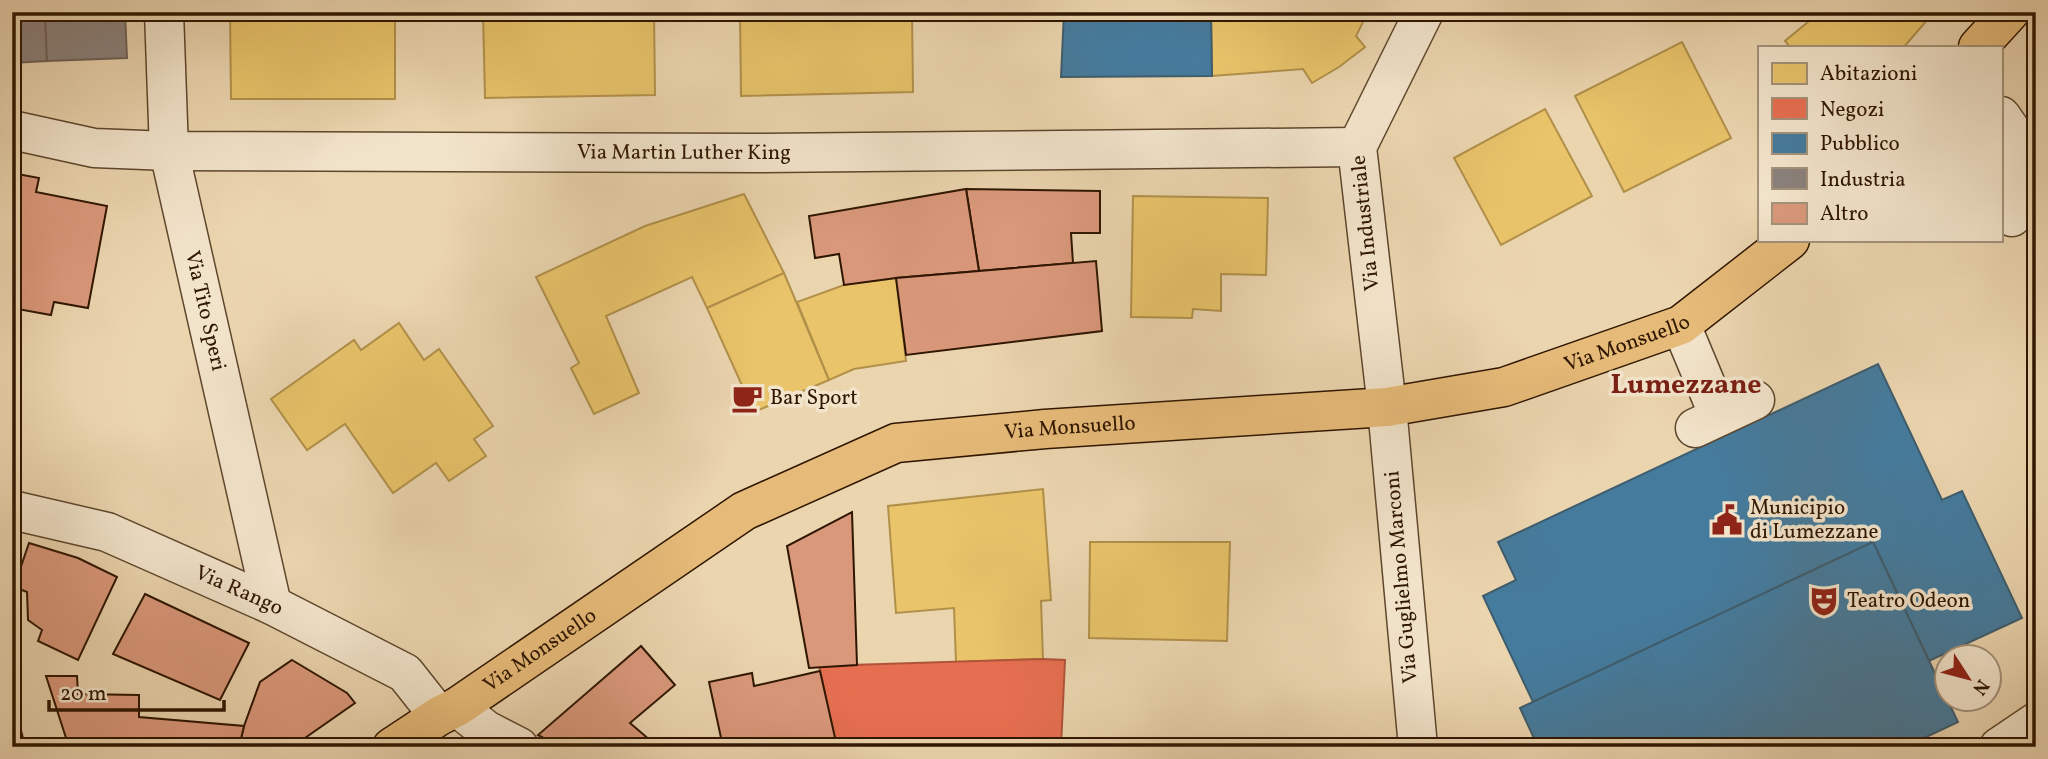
<svg xmlns="http://www.w3.org/2000/svg" width="2048" height="759" font-family="Vollkorn,serif">
<style>
.homes{fill:#e9c46a;stroke:#b1904a;stroke-width:2}
.shops{fill:#e76f51;stroke:#b05439;stroke-width:2}
.public{fill:#457b9d;stroke:#3e5d6e;stroke-width:2}
.industry{fill:#8a817c;stroke:#6f6157;stroke-width:2}
.building{fill:#da987b;stroke:#2f1601;stroke-width:2}
.lines{fill:none;stroke-linecap:round;stroke-linejoin:round}
.minor-casing{stroke:#5e462c;stroke-width:41}
.major-casing{stroke:#2f1601;stroke-width:41}
.minor{stroke:#f2e4cb;stroke-width:38}
.major{stroke:#e6ba78;stroke-width:38}
.labels{text-anchor:middle;dominant-baseline:central;stroke-width:7;stroke-linejoin:round;paint-order:stroke}
.street-label{font-size:21px;fill:#2f1601;stroke:#f2e4cb}
.poi-label{font-size:21px;fill:#2f1601;stroke:#f2e4cb;text-anchor:start}
.district-label{font-size:28px;font-weight:bold;fill:#7a1f14;stroke:#f2e4cb}
</style>
<rect width="100%" height="100%" fill="#ebd5af"/>
<filter id="stains"><feTurbulence type="fractalNoise" baseFrequency=".00286" numOctaves="4"/><feColorMatrix values="0 0 0 0 .2 0 0 0 0 .09 0 0 0 0 .02 0 0 0 .5 -.17"/></filter>
<radialGradient id="worn" r=".72"><stop offset=".6" stop-color="#630" stop-opacity="0"/><stop offset="1" stop-color="#630" stop-opacity=".3"/></radialGradient>
<g class="homes">
<path d="M230,12H395V99H231Z"/>
<path d="M483,12H654L655,95L485,98Z"/>
<path d="M740,12H912L913,92L741,96Z"/>
<path d="M1211,12H1368L1356,36L1365,47L1339,67L1312,83L1303,69L1212,76Z"/>
<path d="M1820,12H1934L1904,47H1790L1785,41Z"/>
<path d="M1682,42L1731,138L1624,192L1575,96Z"/>
<path d="M1545,109L1592,196L1501,245L1454,158Z"/>
<path d="M744,194L784,273L707,308L692,277L606,316L639,393L594,414L571,368L579,363L536,277L645,226Z"/>
<path d="M1133,196L1268,198L1266,275L1221,274V311L1193,309L1192,318L1131,317Z"/>
<path d="M784,273L829,380L754,412L707,308Z"/>
<path d="M896,278L906,361L854,369L829,380L797,302L844,285Z"/>
<path d="M399,323L424,360L439,349L493,426L474,439L486,456L449,481L436,463L393,493L345,424L307,450L271,399L354,340L361,350Z"/>
<path d="M1043,489L1051,600L1041,601L1043,659L956,662L954,608L896,613L888,506Z"/>
<path d="M1090,542H1230L1227,641L1089,638Z"/>
</g>
<path class="shops" d="M1043,659L1065,660L1061,747H859V743L836,745L819,666Z"/>
<g class="public">
<path d="M1064,12H1211L1212,76L1061,77Z"/>
<path d="M1878,364L1942,500L1962,491L2022,618L1929,661L1873,542L1533,702L1483,596L1516,580L1498,542Z"/>
<path d="M1873,542L1958,722L1905,747H1538L1520,708Z"/>
</g>
<g class="industry">
<path d="M12,12H45L47,61L12,63Z"/>
<path d="M45,12H125L127,58L47,61Z"/>
</g>
<g class="building">
<path d="M12,173L39,178L36,192L107,206L88,308L54,302L51,315L12,308Z"/>
<path d="M966,189L1100,191V233H1071L1073,263L979,271Z"/>
<path d="M966,189L979,271L896,278L844,285L839,254L815,258L809,216Z"/>
<path d="M1096,261L1102,331L906,355L896,278Z"/>
<path d="M852,512L857,665L809,668L787,546Z"/>
<path d="M29,543L78,558L117,577L78,660L38,641L42,630L28,620L27,592L14,587Z"/>
<path d="M145,594L249,643L220,700L113,654Z"/>
<path d="M641,646L675,685L630,723L658,747H560L538,735Z"/>
<path d="M292,660L347,693L355,703L292,747H239L244,726L260,682Z"/>
<path d="M820,671L836,742L814,747H723L709,682L752,673L754,686Z"/>
<path d="M46,676H77L78,694L139,695V717L244,726L239,747H74L75,743L67,741Z"/>
<path d="M12,693L25,747H12Z"/>
</g>
<g class="lines">
<g class="minor-casing">
<g id="minor">
<path id="s1" d="M164,12L169,151L272,605"/>
<path d="M2001,116L2015,136L2023,188L2012,217"/>
<path id="s2" d="M12,130L94,148L169,151L762,153L1357,147"/>
<path d="M1681,325L1719,416"/>
<path d="M1695,428L1755,400"/>
<path id="s3" d="M12,510L107,532L272,605L405,673L439,716"/>
<path d="M457,707L486,730L519,747"/>
<path d="M1418,747L1387,407L1357,147L1424,12"/>
<path d="M1999,747L2036,722"/>
</g>
</g>
<g class="major-casing">
<g id="major">
<path d="M1978,47L2010,12"/>
<path id="s4" d="M392,747L439,716L457,707L744,511L896,443L1045,429L1387,407L1504,387L1681,325L1790,240"/>
</g>
</g>
<use href="#minor" class="minor"/>
<use href="#major" class="major"/>
</g>
<defs>
<g id="cafe-bare" transform="scale(2.415)"><path d="M-5.5-4.5H6V0H3Q3 3.5 0 3.5H-2.5Q-5.5 3.5-5.5 0ZM3-3.2v2h1.7v-2ZM-6 4.5H4V6H-6Z" fill="#8f2418" stroke="#f2e4cb" stroke-width="2.5" paint-order="stroke"/></g>
<g id="civic-bare" transform="scale(2.415)"><path d="M-.6-6.5H3V-4.5H.6V-3L4-1V1h2V6H-6V1h2V-1L-.6-3ZM-1.2 2.5V6h2.4V2.5Z" fill="#8f2418" stroke="#f2e4cb" stroke-width="2.5" paint-order="stroke"/></g>
<g id="theatre-bare" transform="scale(2.415)"><path d="M-5-5.5Q0-4 5-5.5V0Q5 5 0 6Q-5 5-5 0ZM-3.3-2.5H-1v1.5H-3.3ZM1-2.5H3.3v1.5H1ZM-2.8 1Q0 5.5 2.8 1Z" fill="#8f2418" stroke="#f2e4cb" stroke-width="2.5" paint-order="stroke"/></g>
</defs>
<g fill-rule="evenodd">
<use href="#cafe-bare" x="747" y="398"/>
<use href="#civic-bare" x="1727" y="520"/>
<use href="#theatre-bare" x="1824" y="601"/>
</g>
<g class="labels">
<g class="street-label">
<text stroke="none"><textPath href="#s2" startOffset="674">Via Martin Luther King</textPath></text>
<text transform="translate(1366 223) rotate(-96)">Via Industriale</text>
<text stroke="none"><textPath href="#s1" startOffset="303">Via Tito Speri</textPath></text>
<text stroke="none"><textPath href="#s4" startOffset="1332">Via Monsuello</textPath></text>
<text stroke="none"><textPath href="#s4" startOffset="765">Via Monsuello</textPath></text>
<text transform="translate(1402 577) rotate(-95)">Via Guglielmo Marconi</text>
<text stroke="none"><textPath href="#s3" startOffset="242">Via Rango</textPath></text>
<text stroke="none"><textPath href="#s4" startOffset="177">Via Monsuello</textPath></text>
</g>
<g class="poi-label">
<text x="770" y="398">Bar Sport</text>
<text x="1750" y="508">Municipio<tspan x="1750" dy="24">di Lumezzane</tspan></text>
<text x="1847" y="601">Teatro Odeon</text>
</g>
<g class="district-label">
<text x="1686" y="385">Lumezzane</text>
</g>
</g>
<rect width="2048" height="759" fill="none" stroke="#ebd5af" stroke-width="42"/>
<rect x="14" y="14" width="2020" height="731" fill="none" stroke="#2f1601" stroke-width="3.5"/>
<rect x="21" y="21" width="2006" height="717" fill="none" stroke="#2f1601" stroke-width="2"/>
<rect x="1758" y="46" width="245" height="196" fill="#f2e4cb" stroke="#a4927a" stroke-width="2"/>
<rect x="1772" y="63" width="35" height="21" fill="#e9c46a" stroke="#a4927a" stroke-width="2"/>
<text x="1820" y="80" font-size="21" fill="#2f1601">Abitazioni</text>
<rect x="1772" y="98" width="35" height="21" fill="#e76f51" stroke="#a4927a" stroke-width="2"/>
<text x="1820" y="116" font-size="21" fill="#2f1601">Negozi</text>
<rect x="1772" y="133" width="35" height="21" fill="#457b9d" stroke="#a4927a" stroke-width="2"/>
<text x="1820" y="150" font-size="21" fill="#2f1601">Pubblico</text>
<rect x="1772" y="168" width="35" height="21" fill="#8a817c" stroke="#a4927a" stroke-width="2"/>
<text x="1820" y="186" font-size="21" fill="#2f1601">Industria</text>
<rect x="1772" y="203" width="35" height="21" fill="#da987b" stroke="#a4927a" stroke-width="2"/>
<text x="1820" y="220" font-size="21" fill="#2f1601">Altro</text>
<g transform="translate(1968 678) rotate(126)"><circle r="33" fill="#f2e4cb" stroke="#a4927a" stroke-width="2"/>
<path d="M0-5L12 26L0 18L-12 26Z" fill="#8f2418"/>
<text y="-10" font-size="19" font-weight="bold" text-anchor="middle" fill="#2f1601">N</text>
</g>
<path d="M49 700v10h175v-10" fill="none" stroke="#2f1601" stroke-width="3.5"/>
<text x="60" y="700" font-size="21" fill="#2f1601" stroke="#f2e4cb" stroke-width="5" paint-order="stroke">20 m</text>
<rect width="100%" height="100%" filter="url(#stains)"/>
<rect width="100%" height="100%" fill="url(#worn)"/>
</svg>
